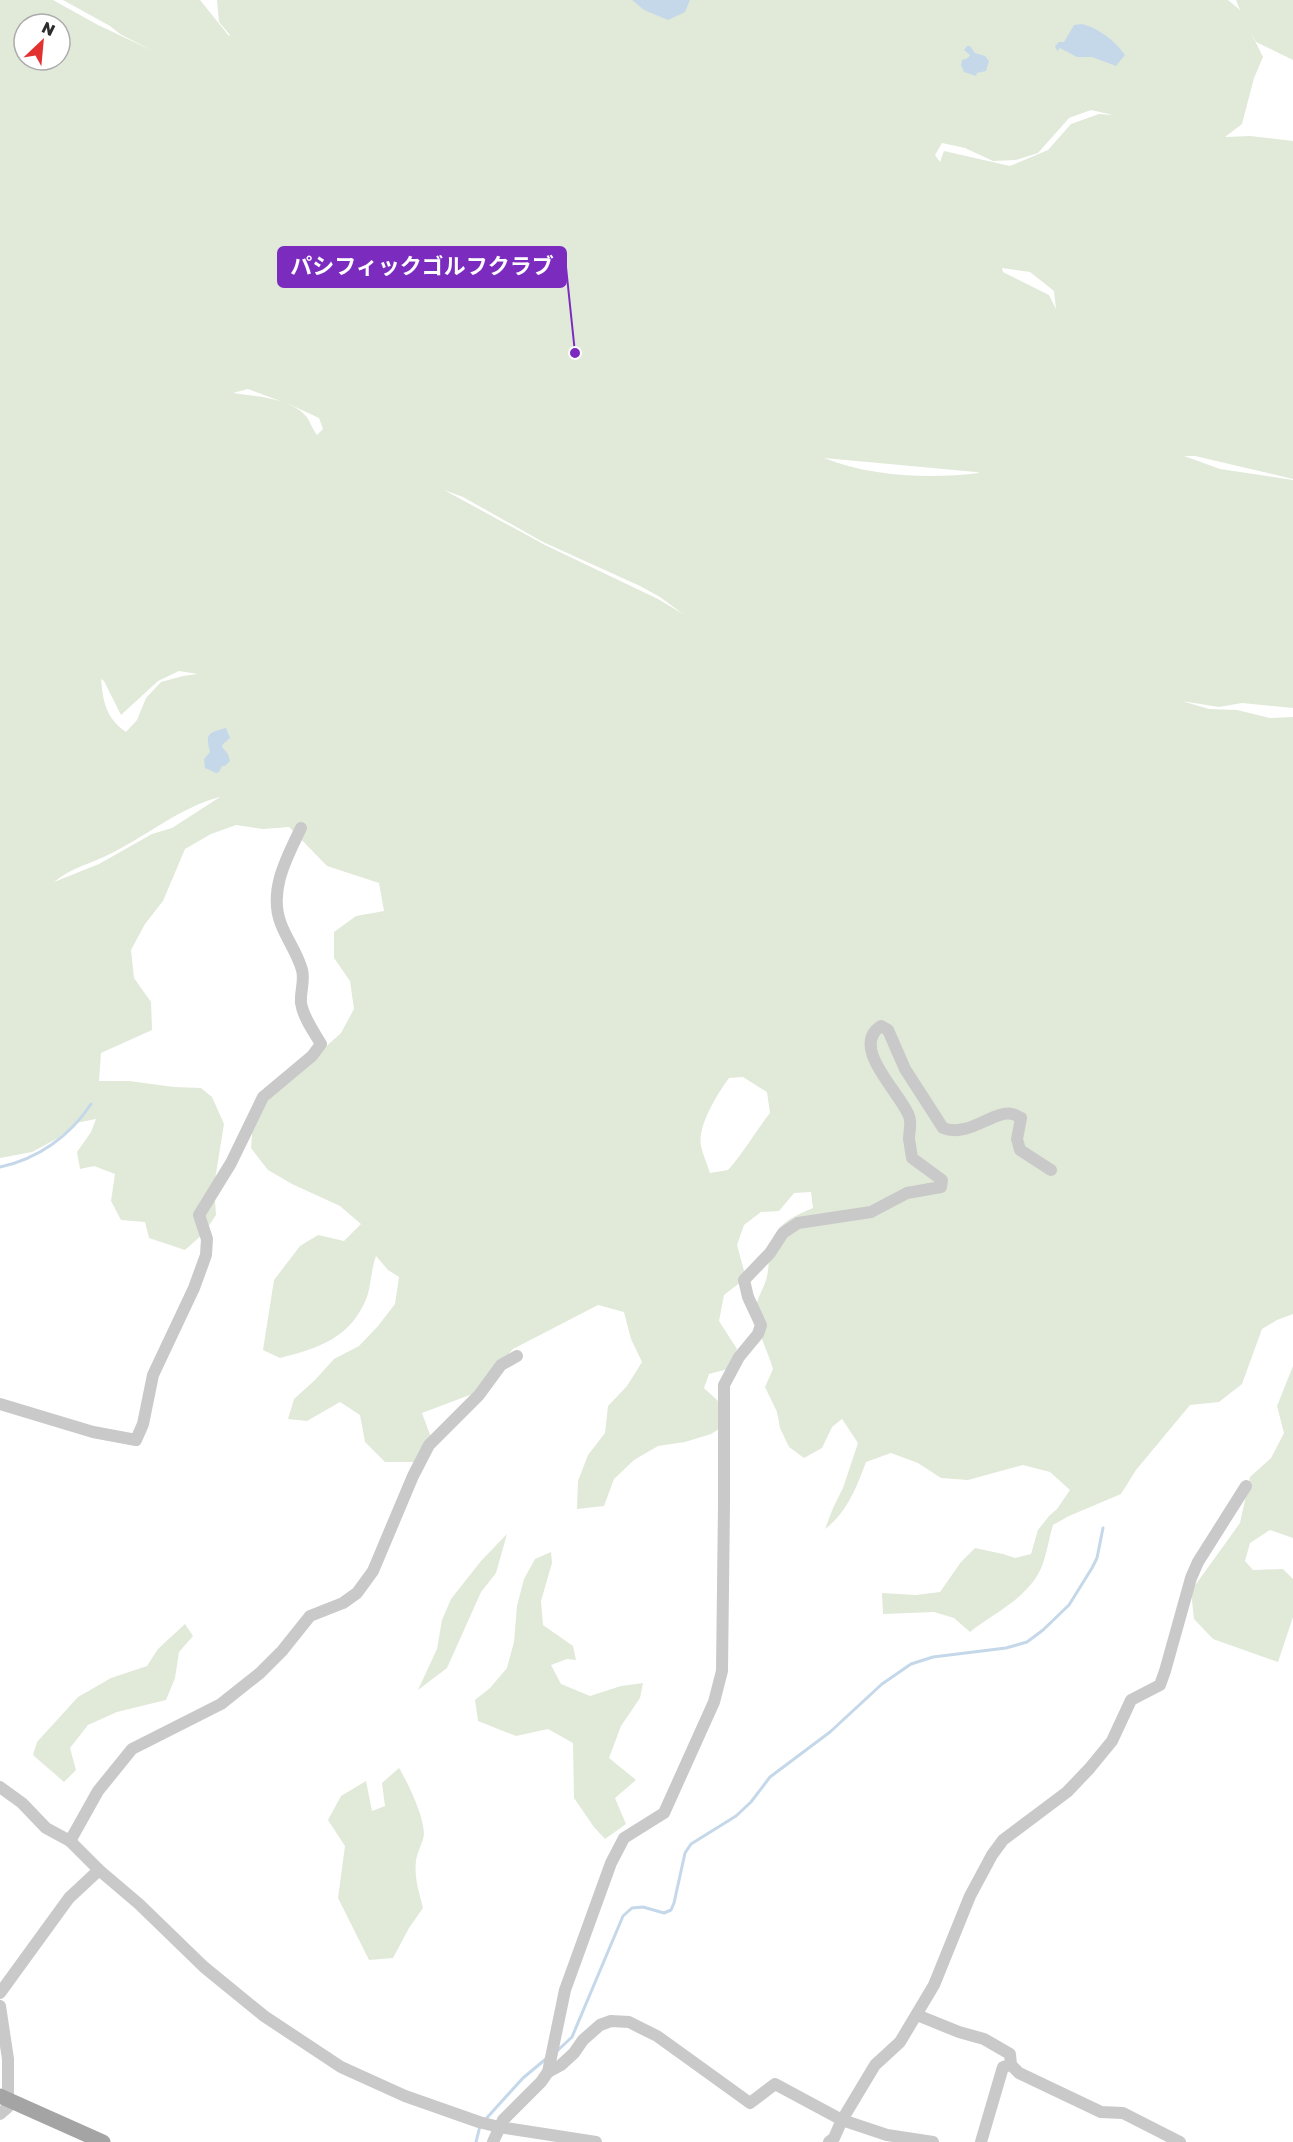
<svg xmlns="http://www.w3.org/2000/svg" width="1293" height="2142" font-family="'Golos Text','Noto Sans JP',sans-serif">
<style>
.green{fill:#e1ead9;fill-rule:evenodd}
.water{fill:#c5d8ea}
.lines{fill:none;stroke-linecap:round;stroke-linejoin:round}
.stream{stroke:#c5d8ea;stroke-width:3}
.minor{stroke:#c9c9c9;stroke-width:12}
.major{stroke:#a4a4a4;stroke-width:15}
.leader{fill:none;stroke:#7b2cbf;stroke-width:2}
.callout-dot{fill:#7b2cbf;stroke:#fff;stroke-width:2}
.callout{fill:#7b2cbf;stroke:#7b2cbf;stroke-width:2}
.callout-label{font-size:22px;text-anchor:middle;font-weight:bold;fill:#fff}
</style>
<rect width="100%" height="100%" fill="#fff"/>
<g class="green">
<path d="M0,0H53L98,25L151,50L120,34L110,26L63,0H200L229,36L230,35L219,22L217,0H1228L1240,10L1236,0H1293V60L1256,42L1250,31L1263,57L1254,78L1242,124L1225,137L1250,136L1293,141V479L1195,456H1184L1220,469L1293,480V708L1242,703L1219,707L1182,701L1209,709L1237,710L1270,718L1293,717V1314L1277,1320L1262,1329L1242,1384L1219,1402L1190,1405L1136,1470L1121,1494L1069,1516L1053,1525C1049,1538 1047,1553 1042,1566C1029,1598 995,1612 970,1632L954,1618L934,1612L883,1614L882,1593L916,1595L940,1592L961,1562L975,1548L1003,1554L1015,1558L1031,1554L1038,1530L1049,1516L1057,1509L1070,1490L1050,1472L1023,1465L968,1480L941,1478L918,1463L891,1453L866,1462C857,1486 847,1513 825,1529L833,1508L843,1488L858,1443L842,1419L832,1427L822,1448L804,1458L789,1447L780,1428L777,1412L765,1387L773,1369C768,1351 758,1335 756,1316C755,1299 761,1295 766,1280C770,1268 768,1250 773,1239C780,1221 797,1215 813,1208L811,1192L794,1193L779,1211L761,1212L744,1225L737,1245L746,1278L724,1295L719,1321L737,1349L728,1369L709,1374L704,1388L718,1401L729,1423L711,1434L685,1442L658,1446L634,1460L614,1479L604,1506L577,1509L578,1481L588,1455L605,1433L608,1406L627,1386L642,1362L631,1339L624,1312L598,1305L513,1349L475,1393L422,1413L432,1440L414,1462H385L365,1442L360,1415L340,1402L307,1421L288,1419L294,1399L315,1380L334,1359L359,1346L378,1326L395,1304L399,1277L388,1270L376,1256C371,1270 371,1285 367,1297C351,1338 319,1348 280,1358L263,1350L274,1280L300,1246L318,1235L344,1241L361,1224L340,1206L292,1184L268,1170L251,1148L253,1121L269,1098L341,1033L354,1009L350,981L334,958V932L356,916L384,911L379,883L327,866L289,827L263,829L236,825L211,834L185,849L163,901L145,924L131,950L134,978L151,1002L152,1030L101,1053L99,1081H129L174,1087L201,1088L212,1097L224,1124L214,1186L216,1215L204,1233L185,1250L149,1238L145,1222L121,1220L111,1201L115,1174L94,1166L80,1169L77,1152L91,1132L96,1119L76,1123L58,1138L32,1152L0,1158ZM24,24H60V60H24ZM1091,110L1113,115L1099,114L1071,124L1048,150L1010,166L944,151L940,162L935,155L942,143L965,148L993,161L1016,160L1038,153L1069,118ZM1002,268L1030,272L1054,291L1056,309L1049,295L1003,272ZM248,389L291,405L319,418L323,429L317,435C312,429 310,420 305,415C289,398 254,396 233,393ZM824,458L976,472L980,473C930,479 872,477 824,458ZM444,490L463,497L543,542L640,586L660,597L683,614L658,599L545,545ZM179,671L198,674L183,676L161,682L146,698L137,720L126,732C106,718 103,702 101,679L104,681L121,715L158,681ZM220,797L172,828L152,834L99,864L54,882C70,868 93,863 112,853C148,835 181,807 220,797ZM743,1077L767,1092L770,1113C755,1132 744,1152 728,1170L710,1173C707,1164 703,1155 701,1146C697,1126 718,1093 729,1078Z"/>
<path d="M1293,1366V1538L1270,1530L1250,1543L1245,1561L1253,1570L1283,1569L1293,1579V1617L1278,1662L1213,1639L1194,1619L1191,1591L1240,1523L1250,1477L1271,1458L1284,1433L1277,1406Z"/>
<path d="M507,1534L496,1573L481,1592L447,1668L418,1690L437,1649L442,1620L451,1599L481,1561Z"/>
<path d="M551,1552L552,1563L541,1601L543,1625L573,1646L576,1660L567,1659L551,1665L561,1684L590,1696L621,1686L643,1683L640,1698L621,1726L609,1758L636,1780L615,1798L626,1824L605,1839L594,1827L574,1798L573,1743L548,1729L516,1736L478,1721L475,1700L490,1688L507,1668L514,1642L517,1606L524,1579L535,1559Z"/>
<path d="M185,1624L193,1636L179,1652L175,1678L166,1700L117,1712L88,1725L70,1748L76,1770L64,1782L33,1755L37,1742L78,1697L111,1678L147,1666L158,1649Z"/>
<path d="M399,1768C408,1783 424,1816 424,1834C423,1843 417,1852 416,1861C414,1877 419,1892 423,1908L409,1928L393,1958L369,1960L338,1898L345,1846L328,1820L341,1796L366,1781L372,1811L385,1806L382,1783Z"/>
</g>
<g class="water">
<path d="M632,0H690L685,12L668,20L644,10Z"/>
<path d="M1082,24C1099,28 1115,41 1125,55L1116,66L1092,57H1077L1060,48L1057,51L1055,46L1059,42H1064L1074,25Z"/>
<path d="M967,46H970L975,53L985,56L989,61L986,71L977,73L976,76L964,72L961,65L962,60L968,58L970,55L964,50Z"/>
<path d="M226,728L230,738L223,744L222,747L228,754L230,761L225,766H222L219,772L216,773L205,768L204,759L210,752C205,733 208,733 226,728Z"/>
</g>
<g class="lines">
<g class="stream">
<path d="M0,1167C38,1159 70,1136 91,1104"/>
<path d="M557,2051L572,2037L623,1916L632,1908L643,1907L664,1913L671,1910L674,1903L685,1853L691,1844L736,1816L751,1802L770,1777L830,1732L882,1684L911,1664L933,1657L1006,1648L1027,1642L1043,1630L1069,1605L1092,1568L1097,1558L1103,1528"/>
<path d="M484,2121L523,2078L547,2058"/>
<path d="M476,2142L480,2126"/>
</g>
<g class="minor">
<path d="M0,1404L93,1432L136,1440L143,1424L153,1375L194,1288L206,1255L207,1239L199,1215L231,1163L263,1097L312,1056L321,1044C314,1032 303,1017 301,1003C300,992 305,980 302,970C298,954 287,940 281,924C268,891 287,857 301,828"/>
<path d="M0,1787L22,1803L46,1828L70,1841L99,1870L139,1904L204,1967L264,2016L341,2067L405,2096L479,2122L499,2127L596,2142"/>
<path d="M70,1841L98,1791L132,1749L221,1704L260,1673L282,1651L310,1616L343,1603L357,1593L373,1571L413,1476L429,1445L479,1395L501,1365L517,1356"/>
<path d="M0,1993L69,1898L99,1870"/>
<path d="M0,2006L8,2059V2107L0,2114"/>
<path d="M917,2015L959,2032L984,2039L1010,2054L1011,2065L1019,2073L1101,2112L1123,2113L1180,2142"/>
<path d="M548,2072L561,2065L574,2053L583,2040L600,2025L611,2021L629,2022L657,2036L750,2103L775,2084L842,2120L887,2135L933,2142"/>
<path d="M493,2142L503,2120L541,2082L548,2072L565,1990L611,1863L624,1838L664,1813L714,1702L722,1671L724,1505V1385L739,1357L758,1334L761,1325L748,1297L744,1280L770,1253L783,1233L798,1223L871,1212L907,1193L941,1187L942,1180L912,1158C911,1152 910,1145 909,1139C909,1131 912,1123 909,1116C900,1092 849,1047 881,1026L888,1030L905,1069L943,1128C969,1138 993,1110 1012,1114C1015,1114 1018,1117 1021,1118L1017,1139L1020,1150L1051,1170"/>
<path d="M829,2142L834,2138L842,2120L875,2065L900,2042L934,1985L970,1896L992,1855L1003,1840L1067,1792L1089,1769L1112,1741L1131,1700L1160,1685L1165,1671L1191,1578L1198,1562L1246,1486"/>
<path d="M981,2142L1003,2067L1011,2065"/>
</g>
<path class="major" d="M0,2096L103,2142"/>
</g>
<path class="leader" d="M575 353L566 267"/>
<circle class="callout-dot" cx="575" cy="353" r="6"/>
<rect class="callout" x="278" y="247" width="288" height="40" rx="6"/>
<g class="callout-label">
<text x="422" y="274">パシフィックゴルフクラブ</text>
</g>
<g transform="translate(42 42) rotate(26)"><circle r="28" fill="#ffffff" stroke="#ababab" stroke-width="1.5"/>
<path d="M0-4.5L10 22L0 15L-10 22Z" fill="#e2312f"/>
<text y="-9" font-size="16" font-weight="bold" text-anchor="middle" fill="#2c2c2c">N</text>
</g>
</svg>
